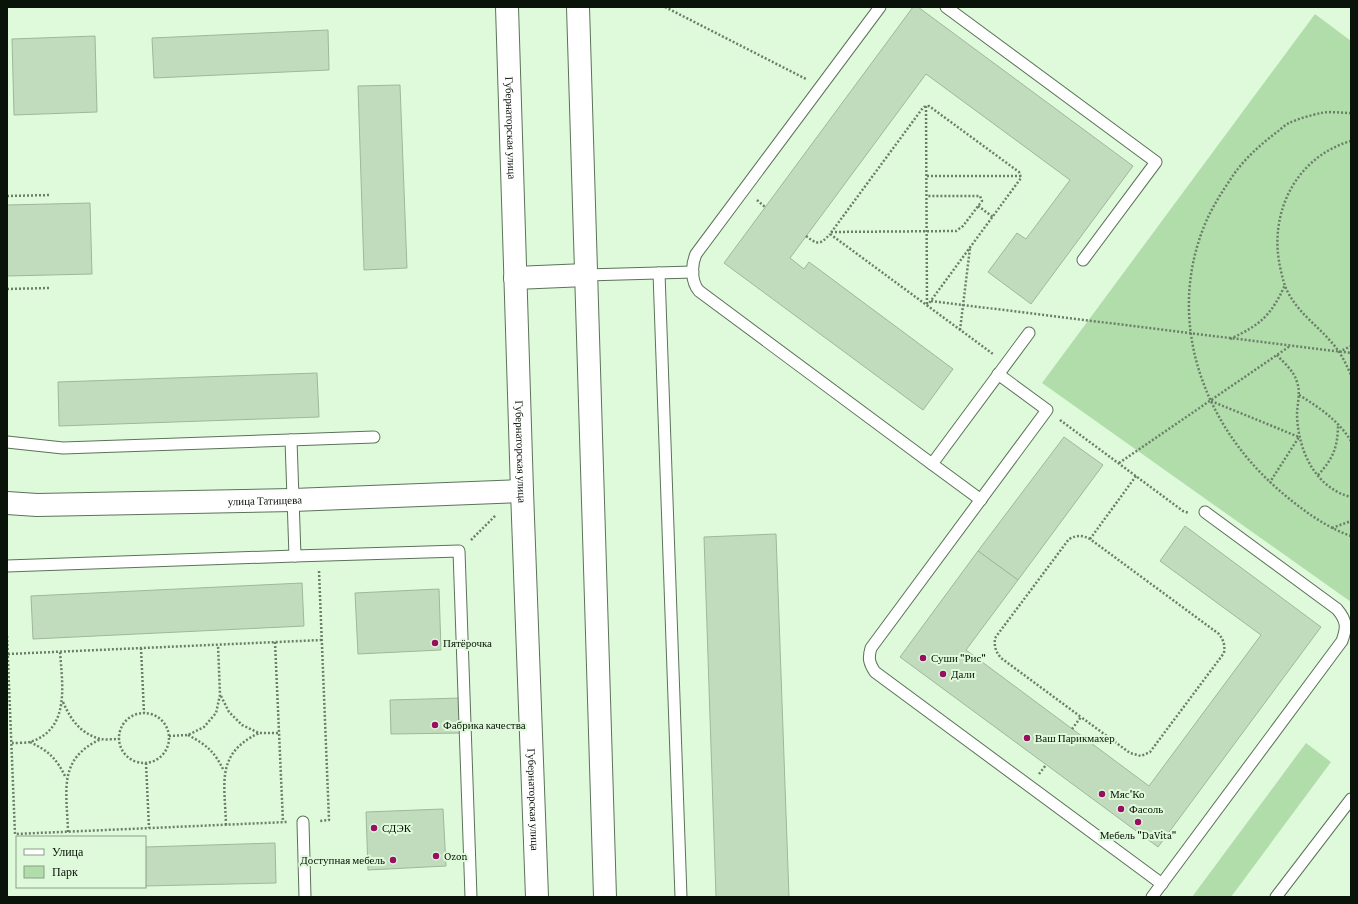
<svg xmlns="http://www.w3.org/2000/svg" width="1358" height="904" font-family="'Crimson Pro',serif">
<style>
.green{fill:#b1ddab}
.building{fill:#c1dbbd;stroke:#9eb79a}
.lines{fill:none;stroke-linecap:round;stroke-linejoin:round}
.service-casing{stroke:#5b7358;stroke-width:13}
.minor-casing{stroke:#5b7358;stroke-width:24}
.tertiary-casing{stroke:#5b7358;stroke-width:24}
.path{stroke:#6c7e6a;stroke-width:2.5;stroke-dasharray:2 2;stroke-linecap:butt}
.service{stroke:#fff;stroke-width:11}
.minor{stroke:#fff;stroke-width:22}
.tertiary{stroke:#fff;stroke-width:22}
.poi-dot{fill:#980e61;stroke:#dffadb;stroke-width:1.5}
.labels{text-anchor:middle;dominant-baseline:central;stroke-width:4;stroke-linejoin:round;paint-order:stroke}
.street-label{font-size:11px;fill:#0a1309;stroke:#dffadb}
.poi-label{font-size:11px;fill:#0a1309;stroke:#dffadb;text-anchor:start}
</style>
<rect width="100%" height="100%" fill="#dffadb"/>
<g class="green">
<path d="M1315,14L1351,41V602L1042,383Z"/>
<path d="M1306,743L1331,762L1231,897H1192Z"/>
</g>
<g class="building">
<path d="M913,7H918L1133,166L1031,304L988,272L1017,233L1026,239L1070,180L926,74L790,258L804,269L809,262L953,369L923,410L724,263Z"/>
<path d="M328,30L329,70L154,78L152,38Z"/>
<path d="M95,36L97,112L14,115L12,39Z"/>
<path d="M400,85L407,268L364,270L358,86Z"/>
<path d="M90,203L92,274L7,276V205Z"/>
<path d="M317,373L319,417L59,426L58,382Z"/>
<path d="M1064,437L1103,465L1018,580L978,551Z"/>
<path d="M1185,526L1321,627L1158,847L900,657L978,551L1018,580L966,650L1149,786L1261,635L1160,561Z"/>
<path d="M776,534L789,897H716L704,537Z"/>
<path d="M302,583L304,626L33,639L31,596Z"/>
<path d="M439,589L441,650L358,654L355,593Z"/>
<path d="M461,698L462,733L391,734L390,700Z"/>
<path d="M443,809L446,866L368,870L366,812Z"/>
<path d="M275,843L276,883L145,886V847Z"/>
</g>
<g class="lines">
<g class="service-casing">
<g id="service">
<path d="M880,7L696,254C691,265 691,282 699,291L932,464L1029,333"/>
<path d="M946,7L1156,162L1083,260"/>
<path d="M659,273L681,897"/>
<path d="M586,275L693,272"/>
<path d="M998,374L1047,410L871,648C868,658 869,663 875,672L1162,884"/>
<path d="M291,440L295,556L459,551L471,897"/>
<path d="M7,442L63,448L374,437"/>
<path d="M932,464L981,500"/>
<path d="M7,566L295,556"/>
<path d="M303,822L305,897"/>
<path d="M1152,897L1342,641C1347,627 1347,621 1337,609L1205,512"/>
<path d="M1276,897L1351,799"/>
</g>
</g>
<g class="minor-casing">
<g id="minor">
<path d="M515,278L586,275"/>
<path id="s1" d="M7,503L37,505L293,500L522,491"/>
</g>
</g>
<g class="tertiary-casing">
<g id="tertiary">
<path id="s2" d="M507,7L522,491L537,897"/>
<path d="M578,7L605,897"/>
</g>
</g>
<g class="path">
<path d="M665,7L806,79"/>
<path d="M926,106L927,306"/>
<path d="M1351,113C1341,113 1330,111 1321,113C1312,115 1297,119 1289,123C1285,125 1281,129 1277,132C1260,145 1244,159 1232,177C1222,192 1212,207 1205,224C1165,321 1203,425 1280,491C1301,509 1325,527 1351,536"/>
<path d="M1351,141C1295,157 1267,215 1281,271C1283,280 1285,288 1290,296C1301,315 1319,327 1333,344C1341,353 1346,364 1351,375"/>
<path d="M927,176H1021"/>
<path d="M7,196L51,195"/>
<path d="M757,200L765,207"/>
<path d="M978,206L993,217"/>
<path d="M831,232L956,231L963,226L982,201L980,196H927"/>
<path d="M806,236C818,245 820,245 830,234"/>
<path d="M7,289L49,288"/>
<path d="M931,301L1351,353"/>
<path d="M927,306L1021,178L1019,172L929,106L924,107L922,109L830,234L993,354"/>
<path d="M960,330L970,248"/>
<path d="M1230,339C1260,325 1271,316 1285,285"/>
<path d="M1339,352L1351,346"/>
<path d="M1277,355C1284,363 1294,371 1297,382C1301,393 1297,404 1297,415C1298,450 1315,488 1351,497"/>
<path d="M1299,395C1320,408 1338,420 1351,441"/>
<path d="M1211,401L1299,437L1270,482"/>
<path d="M1060,420L1183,511L1189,513"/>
<path d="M1119,463L1290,346"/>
<path d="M1318,475C1333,459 1338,447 1338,424"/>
<path d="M1332,528L1351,521"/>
<path d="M1090,539L1136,476"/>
<path d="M471,540L496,515"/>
<path d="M319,571L329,820L320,821"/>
<path d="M7,636L15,834L287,822"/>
<path d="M275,642L283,822"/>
<path d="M141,648L144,713"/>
<path d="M8,654L322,640"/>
<path d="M221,696L229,712L242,725L259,733H279"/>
<path d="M63,702C71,720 80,733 100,739C106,740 114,739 120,739"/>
<circle cx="144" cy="738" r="25"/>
<path d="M1072,729L1081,717L1001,658C996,652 994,647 995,638L1069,539C1077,535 1082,535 1090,539L1219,634C1224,641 1225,645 1224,653L1150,752L1141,756L1130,753L1081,717"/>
<path d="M188,735C208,746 214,751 224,771"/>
<path d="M169,736L188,735L204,727L216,713L220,695L218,645"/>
<path d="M30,742C50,752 56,758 66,778"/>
<path d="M12,743C17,743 25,743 30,742C71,729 62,684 60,651"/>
<path d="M146,763L149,828"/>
<path d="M1039,774L1046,765"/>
<path d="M226,825C225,783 215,754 259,733"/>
<path d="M68,832C67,791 57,759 101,739"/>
</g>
<use href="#service" class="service"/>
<use href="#minor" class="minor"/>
<use href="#tertiary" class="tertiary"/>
</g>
<g class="poi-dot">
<circle cx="435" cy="643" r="4"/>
<circle cx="923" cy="658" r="4"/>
<circle cx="943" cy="674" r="4"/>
<circle cx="435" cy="725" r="4"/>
<circle cx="1027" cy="738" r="4"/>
<circle cx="1102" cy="794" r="4"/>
<circle cx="1121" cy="809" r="4"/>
<circle cx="1138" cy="822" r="4"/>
<circle cx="374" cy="828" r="4"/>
<circle cx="436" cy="856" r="4"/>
<circle cx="393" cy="860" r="4"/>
</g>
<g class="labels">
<g class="street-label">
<text stroke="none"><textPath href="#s2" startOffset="121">Губернаторская улица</textPath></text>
<text stroke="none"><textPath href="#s2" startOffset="445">Губернаторская улица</textPath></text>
<text stroke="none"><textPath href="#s1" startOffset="258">улица Татищева</textPath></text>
<text stroke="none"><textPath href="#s2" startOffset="793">Губернаторская улица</textPath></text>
</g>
<g class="poi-label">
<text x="443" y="643">Пятёрочка</text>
<text x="931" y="658">Суши "Рис"</text>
<text x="951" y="674">Дали</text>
<text x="443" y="725">Фабрика качества</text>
<text x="1035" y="738">Ваш Парикмахер</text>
<text x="1110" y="794">Мяс'Ко</text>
<text x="1129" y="809">Фасоль</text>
<text x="382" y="828">СДЭК</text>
<text x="1138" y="835" text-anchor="middle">Мебель "DaVita"</text>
<text x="444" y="856">Ozon</text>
<text x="385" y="860" text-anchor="end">Доступная мебель</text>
</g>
</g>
<rect width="1358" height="904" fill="none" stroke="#0a1309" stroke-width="16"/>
<rect x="16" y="836" width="130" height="52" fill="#dffadb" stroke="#8a9e87"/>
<rect x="24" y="849" width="20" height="6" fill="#ffffff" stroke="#8a9e87"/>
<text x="52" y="856" font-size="12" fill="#0a1309">Улица</text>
<rect x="24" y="866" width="20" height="12" fill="#b1ddab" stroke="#8a9e87"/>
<text x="52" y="876" font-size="12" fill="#0a1309">Парк</text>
</svg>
